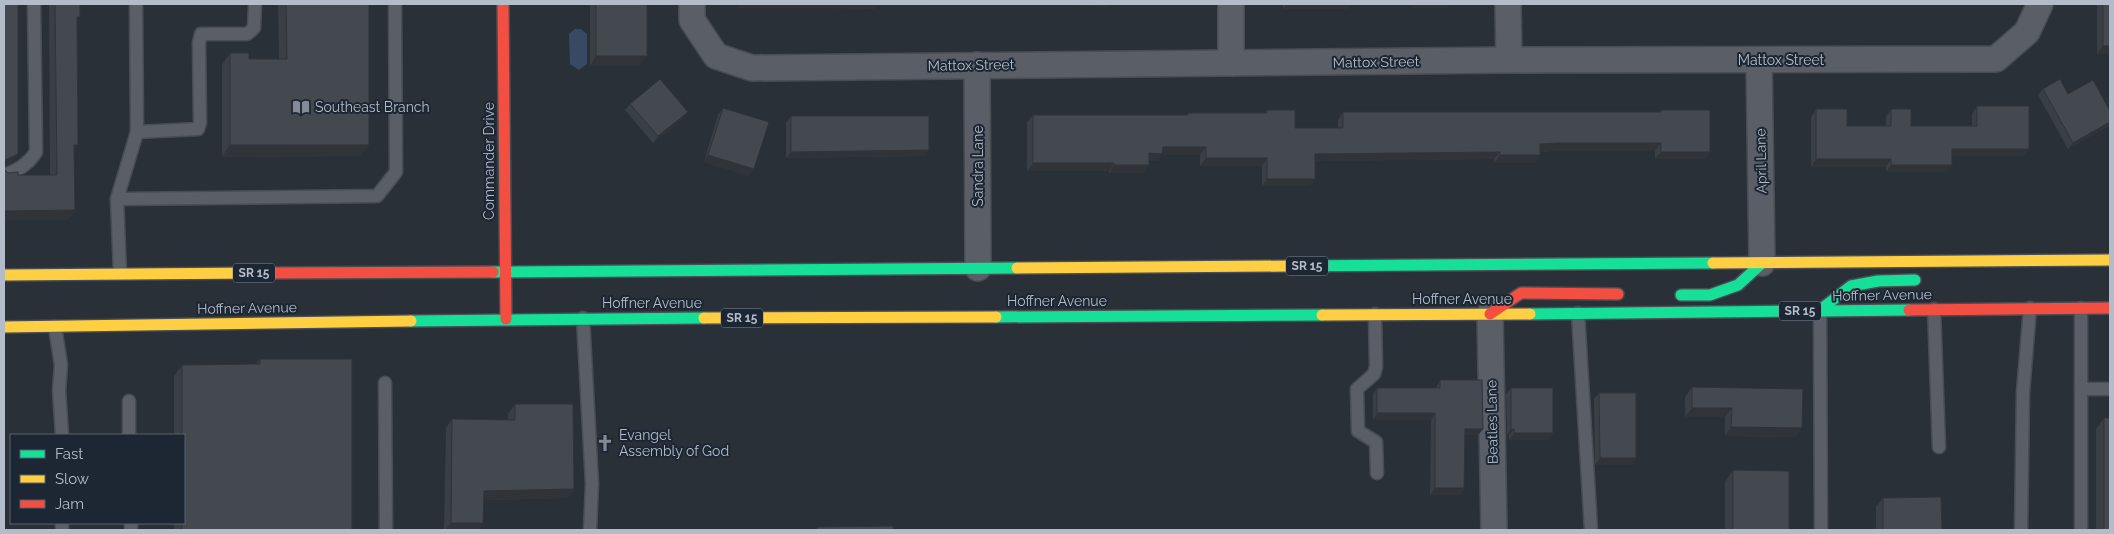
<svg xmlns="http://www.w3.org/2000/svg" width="2114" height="534" font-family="Raleway,sans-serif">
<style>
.water{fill:#384963}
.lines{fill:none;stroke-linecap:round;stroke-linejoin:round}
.lane-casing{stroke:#484c53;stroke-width:15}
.street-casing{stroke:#484c53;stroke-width:28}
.fast-casing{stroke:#484c53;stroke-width:14}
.slow-casing{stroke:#484c53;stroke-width:14}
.jam-casing{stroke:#484c53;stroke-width:14}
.lane{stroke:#5a5e66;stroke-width:12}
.street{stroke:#5a5e66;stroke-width:25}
.fast{stroke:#16e098;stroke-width:11}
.slow{stroke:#ffcf43;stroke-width:11}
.jam{stroke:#f24e42;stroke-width:11}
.wall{fill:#3a3f45}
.shaded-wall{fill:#303338}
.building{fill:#444950;stroke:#303338}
.labels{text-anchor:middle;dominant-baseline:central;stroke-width:4;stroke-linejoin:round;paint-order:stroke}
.shield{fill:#1d2633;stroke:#878f9c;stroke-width:1}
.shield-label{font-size:12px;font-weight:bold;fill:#b4bcc9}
.street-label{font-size:14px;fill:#b4bcc9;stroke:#1d2633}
.poi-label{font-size:14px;fill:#b4bcc9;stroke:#1d2633;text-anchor:start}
</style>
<rect width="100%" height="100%" fill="#2a3038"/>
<path class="water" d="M575,29H581L587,34V64L579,70L570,64L569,34Z"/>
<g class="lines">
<g class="lane-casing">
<g id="lane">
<path d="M137,132L198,129L200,123L199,43L201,34H247L254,28L255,4"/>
<path d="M4,175C17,171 28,165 36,152L34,4"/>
<path d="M117,199L377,196L396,172L395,4"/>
<path d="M120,273L117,199L137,132L136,4"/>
<path d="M2081,308V530"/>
<path d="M1934,309L1939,447"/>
<path d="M1820,310L1821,530"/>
<path d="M1578,313L1591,530"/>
<path d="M1375,314L1376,367L1374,374L1357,389L1358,431L1376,442L1377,473"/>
<path d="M583,318L592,484L590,530"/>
<path d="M55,327L61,365L59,390L62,435"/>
<path d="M385,383L386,530"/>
<path d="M2081,389H2110"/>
<path d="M129,401V435"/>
<path d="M131,523V530"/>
<path d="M62,530V523"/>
<path d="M2021,530L2023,392L2030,308"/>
</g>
</g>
<g class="street-casing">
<g id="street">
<path d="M692,4V20L716,56L752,68L1509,60L1996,59L2027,32L2040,4"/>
<path d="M1231,4V63"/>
<path d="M1508,4L1509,60"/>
<path d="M1759,60L1762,263"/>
<path d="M977,65L978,268"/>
<path d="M1490,314L1494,530"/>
</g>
</g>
<g class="fast-casing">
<g id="fast">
<path d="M1288,266L1713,263"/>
<path d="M493,272L1017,268"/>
<path d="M1681,295H1710L1738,285L1762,263"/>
<path d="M1820,310L1851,286L1878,281L1915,280"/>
<path d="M1530,314L1909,310"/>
<path d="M996,317L1322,315"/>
<path d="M411,321L704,318"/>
</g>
</g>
<g class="slow-casing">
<g id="slow">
<path d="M1713,263L2110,260"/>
<path d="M1017,268L1288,266"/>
<path d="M4,275L270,273"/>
<path d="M1322,315L1530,314"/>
<path d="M704,318L996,317"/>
<path d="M4,327L411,321"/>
</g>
</g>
<g class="jam-casing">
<g id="jam">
<path d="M503,4L506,319"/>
<path d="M270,273L493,272"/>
<path d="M1909,310L2110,308"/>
<path d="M1490,314L1521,293L1618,294"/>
</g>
</g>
<use href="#lane" class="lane"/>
<use href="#street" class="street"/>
<use href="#fast" class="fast"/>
<use href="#slow" class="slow"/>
<use href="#jam" class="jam"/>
</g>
<g class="wall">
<path d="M49,4H80L77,21L78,145L74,151L75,210L68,220L8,173L18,175H50Z"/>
<path d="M278,4H369L361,156L222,157V65L230,53L249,59H279Z"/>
<path d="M590,4H647L640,66H590Z"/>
<path d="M1283,4H1351L1347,9H1283Z"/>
<rect x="2097" y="4" width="13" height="50"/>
<path d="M2043,89L2068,94L2110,111L2068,149L2038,95Z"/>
<path d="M630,104L683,118L653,143L625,110Z"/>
<path d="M1977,106L2029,149L2024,156H1952L1947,172H1886V167H1811V117L1816,109L1847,126H1886V117L1891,109L1911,126H1972V114Z"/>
<path d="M723,108L749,176L704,162L718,115Z"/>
<path d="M1267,110L1295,128H1338V120L1343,112H1659L1661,110L1710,152L1705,159H1655V151H1552L1540,152V155L1534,163H1494V159L1315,161V179L1310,186H1262V166H1200V155H1162L1157,161H1149L1144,173H1109V171H1027V122L1033,115H1186L1188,113H1265Z"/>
<path d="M791,116L929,150L925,156L786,158V123Z"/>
<path d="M260,359L352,530H174V523H184V435H174V376L182,365L256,364Z"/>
<path d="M1440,380L1483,429L1478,435H1465L1464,488L1460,495H1430L1431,420H1373V394L1377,388H1436Z"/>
<path d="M1692,387L1796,437L1725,436V417H1685V397Z"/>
<path d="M1511,388L1553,433L1548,440H1509V435H1507L1506,394Z"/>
<path d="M1599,393L1636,458L1631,465H1595L1594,399Z"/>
<path d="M515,404L574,489L568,498L484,500L478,530H444L446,428L452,419L508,420V414Z"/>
<path d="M2104,418L2110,530H2096V429Z"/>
<path d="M1733,470L1789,530H1725V482Z"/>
<path d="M1883,498L1942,530H1876V507Z"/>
</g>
<g class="shaded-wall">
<path d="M739,4H1036L877,6L875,9L736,8Z"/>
<path d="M1080,4H1111L1109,7L1078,6Z"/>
<path d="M1287,4H1351L1347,9H1283Z"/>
<path d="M1414,4H1450L1447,8H1411Z"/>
<path d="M2103,46H2110V54H2097Z"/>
<path d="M596,56H647L640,66H590Z"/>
<path d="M688,112L683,118L653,143L658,136Z"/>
<path d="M2110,122V126L2068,149L2073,143Z"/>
<path d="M1557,143H1661L1655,151H1552L1534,152L1540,144Z"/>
<path d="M74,145H78L72,154Z"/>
<path d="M230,145H369L361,156L222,157Z"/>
<path d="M1163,147H1206L1200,155H1162L1157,161H1144L1149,153Z"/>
<path d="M1952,149H2029L2024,156H1947Z"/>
<path d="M929,150L925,156L786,158L791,152Z"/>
<path d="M1500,152L1494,159L1310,161L1315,154Z"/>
<path d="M1661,152H1710L1705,159H1655Z"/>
<path d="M18,154L11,164L4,167V161L5,160Z"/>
<path d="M708,155L754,169L749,176L704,162Z"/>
<path d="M1500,155H1540L1534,163H1494Z"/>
<path d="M1206,158H1267L1262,166H1200Z"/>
<path d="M1816,159H1891L1886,167H1811Z"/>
<path d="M1033,163H1114L1109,171H1027Z"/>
<path d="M1114,165H1149L1144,173H1109Z"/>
<path d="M1891,165H1952L1947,172H1886Z"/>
<path d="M1267,179H1315L1310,186H1262Z"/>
<path d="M75,210L68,220H4V211Z"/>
<path d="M1692,408H1732L1725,417H1685Z"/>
<path d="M1377,413H1435L1431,420H1373Z"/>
<path d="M1731,427L1802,428L1796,437L1725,436Z"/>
<path d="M1465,429H1483L1478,435H1460Z"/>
<path d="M1511,429H1514L1509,435H1507Z"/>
<path d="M1514,433H1553L1548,440H1509Z"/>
<path d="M1600,458H1636L1631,465H1595Z"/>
<path d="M1435,488H1464L1460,495H1430Z"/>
<path d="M574,489L568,498L477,500L484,491Z"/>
<path d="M451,523H483L478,530H445Z"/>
</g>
<g class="building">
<path d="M4,4H18V154L5,160L4,164Z"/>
<path d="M55,4H80V17H77L78,145H74L75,210L4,211V169L8,173L18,172V175H57Z"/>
<path d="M286,4H369V145H230V53H249V59H287Z"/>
<rect x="596" y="4" width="51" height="52"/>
<rect x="2103" y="4" width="7" height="42"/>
<path d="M660,79L688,112L658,136L630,104Z"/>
<path d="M2060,79L2068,94L2093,80L2110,111V122L2073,143L2043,89Z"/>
<path d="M1977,106H2029V149H1952V165H1891V159H1816V109H1847V126H1891V109H1911V126H1977Z"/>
<path d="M723,108L769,122L754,169L708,155Z"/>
<path d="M1267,110H1295V128H1343V112H1661V110H1710V152H1661V143H1557L1540,144V155H1500V152L1315,154V179H1267V158H1206V147H1163L1162,154L1149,153V165H1114V163H1033V115H1188V113H1267Z"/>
<path d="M791,116H929V150L791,152Z"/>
<path d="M260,359H352V530H182V523H184V435H182V365L260,364Z"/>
<path d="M1440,380H1482L1483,429H1465L1464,488H1435V413H1377V388H1440Z"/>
<path d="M1692,387L1803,389L1802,428L1731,427L1732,408H1692Z"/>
<path d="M1511,388H1553V433H1514V429H1511Z"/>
<path d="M1599,393H1636V458H1600Z"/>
<path d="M515,404H573L574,489L484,491L483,523H451L452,419L515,420Z"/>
<rect x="2104" y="418" width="6" height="112"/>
<path d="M1733,470L1789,471V530H1733Z"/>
<path d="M1941,497L1942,530H1883V498Z"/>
<path d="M893,526V530H817V527Z"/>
</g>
<defs>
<g id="library-bare" transform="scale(1.35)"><path d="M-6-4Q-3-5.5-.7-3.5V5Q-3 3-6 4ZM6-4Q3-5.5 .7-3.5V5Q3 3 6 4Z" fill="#848b96" stroke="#1d2633" stroke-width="2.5" paint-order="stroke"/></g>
<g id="church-bare" transform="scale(1.35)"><path d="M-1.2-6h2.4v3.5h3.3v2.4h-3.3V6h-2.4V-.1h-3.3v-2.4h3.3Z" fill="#848b96" stroke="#1d2633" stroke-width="2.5" paint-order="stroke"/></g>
</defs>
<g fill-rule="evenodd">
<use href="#library-bare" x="301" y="107"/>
<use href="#church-bare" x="605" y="443"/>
</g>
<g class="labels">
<g class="shield">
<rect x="1286" y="256.5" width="42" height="19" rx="4"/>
<rect x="233" y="263.5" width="42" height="19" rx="4"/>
<rect x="1779" y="301.5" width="42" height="19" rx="4"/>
<rect x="721" y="308.5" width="42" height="19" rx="4"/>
</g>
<g class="shield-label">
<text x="1307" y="266">SR 15</text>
<text x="254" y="273">SR 15</text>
<text x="1800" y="311">SR 15</text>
<text x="742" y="318">SR 15</text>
</g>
<g class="street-label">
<text x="1781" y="60">Mattox Street</text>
<text transform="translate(1376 62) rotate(-1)">Mattox Street</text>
<text transform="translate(971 65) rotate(-1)">Mattox Street</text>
<text transform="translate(489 161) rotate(-90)">Commander Drive</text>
<text transform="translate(1761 161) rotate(-91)">April Lane</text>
<text transform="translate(978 166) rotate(-90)">Sandra Lane</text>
<text transform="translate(1882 295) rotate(-1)">Hoffner Avenue</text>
<text x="1462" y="299">Hoffner Avenue</text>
<text x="1057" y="301">Hoffner Avenue</text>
<text x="652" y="303">Hoffner Avenue</text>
<text transform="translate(247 308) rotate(-1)">Hoffner Avenue</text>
<text transform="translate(1492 422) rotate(-91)">Beatles Lane</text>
</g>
<g class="poi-label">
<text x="315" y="107">Southeast Branch</text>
<text x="619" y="435">Evangel<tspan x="619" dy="16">Assembly of God</tspan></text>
</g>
</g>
<rect width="2114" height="534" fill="none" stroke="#b4bcc9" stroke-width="10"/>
<rect x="10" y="434" width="175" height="90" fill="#1d2633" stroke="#59626f"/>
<rect x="20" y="450" width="25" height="8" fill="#16e098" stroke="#59626f"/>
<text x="55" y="459" font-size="15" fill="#b4bcc9">Fast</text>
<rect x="20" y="475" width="25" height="8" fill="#ffcf43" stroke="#59626f"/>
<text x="55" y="484" font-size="15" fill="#b4bcc9">Slow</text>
<rect x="20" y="500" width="25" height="8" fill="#f24e42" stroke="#59626f"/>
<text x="55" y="509" font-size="15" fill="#b4bcc9">Jam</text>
</svg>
